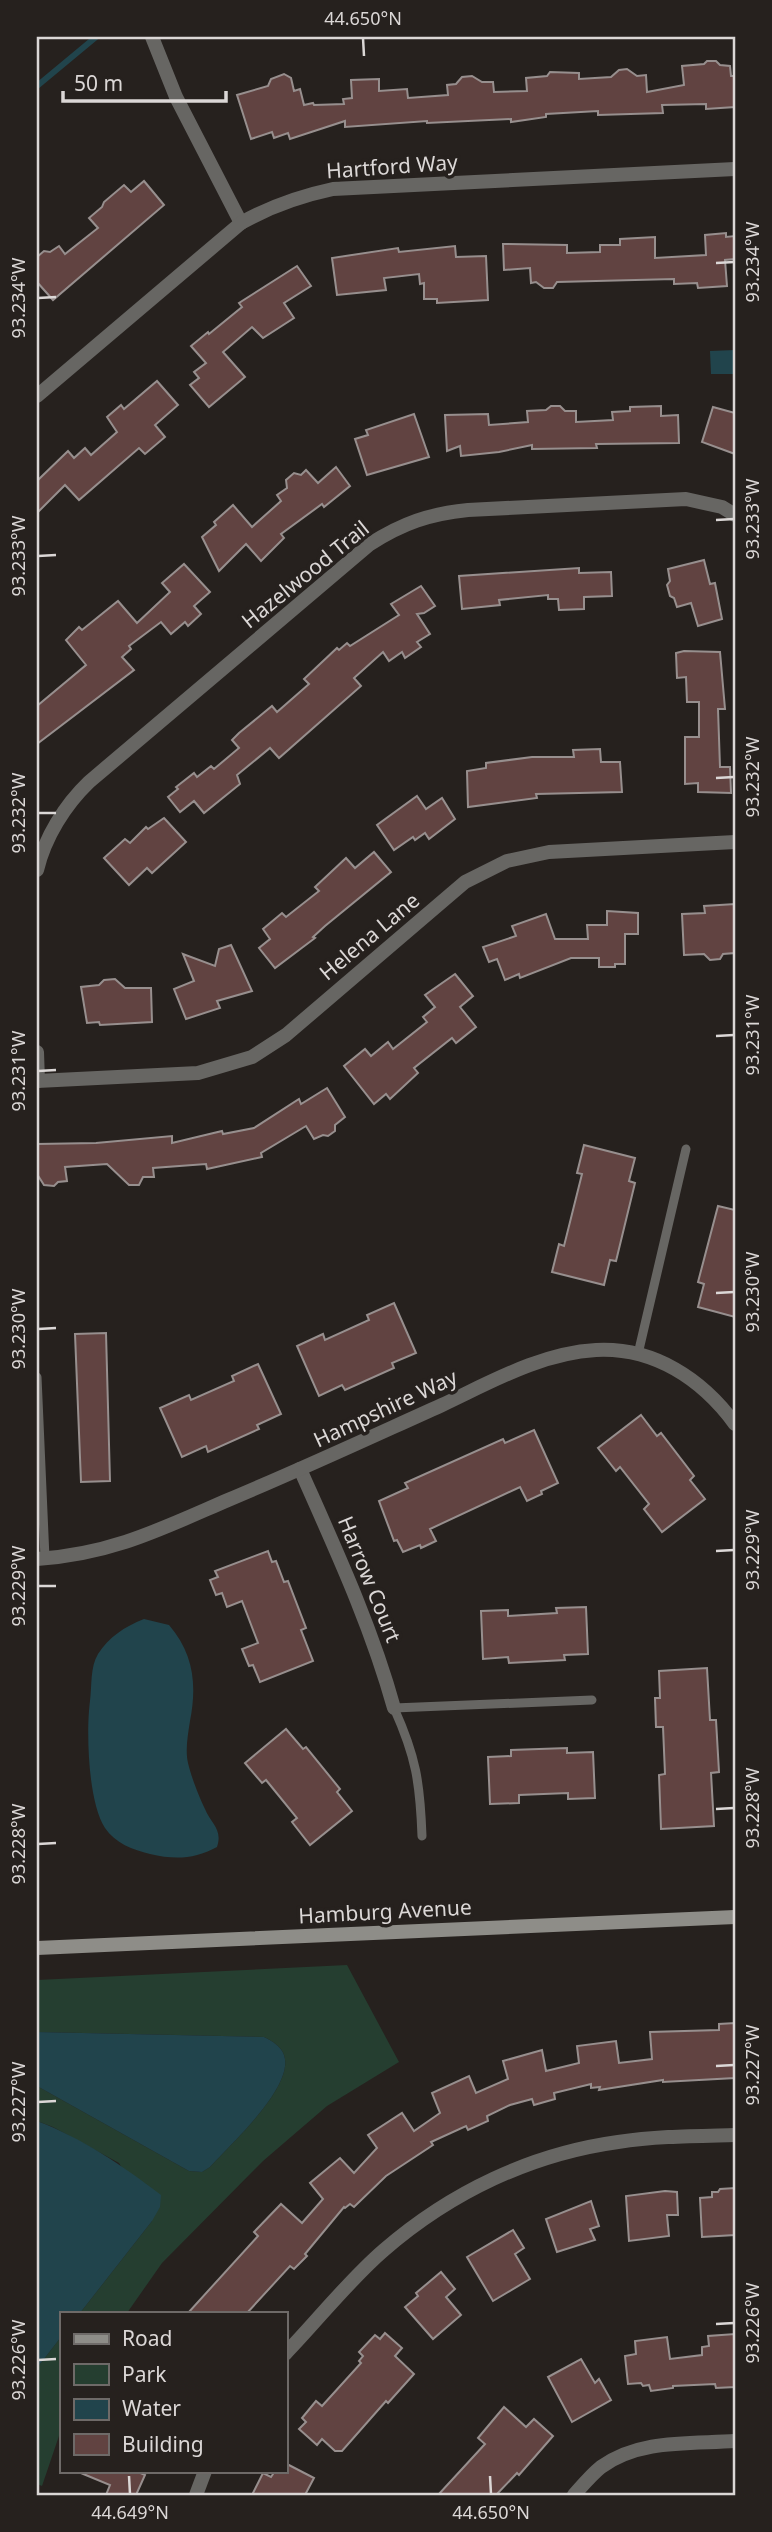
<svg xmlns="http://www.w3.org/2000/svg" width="772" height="2532" font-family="'Noto Sans',sans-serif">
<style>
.green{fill:#253e30}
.water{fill:#21444c}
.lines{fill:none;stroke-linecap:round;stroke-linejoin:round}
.stream{stroke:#21444c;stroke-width:6}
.building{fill:#614341;stroke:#978f8e;stroke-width:2}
.lane{stroke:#676663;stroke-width:9}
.street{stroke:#676663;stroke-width:14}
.secondary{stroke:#8e8d88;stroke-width:14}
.ticks{fill:none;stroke:#dbd7d6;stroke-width:2.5}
.labels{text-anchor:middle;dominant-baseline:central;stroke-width:7;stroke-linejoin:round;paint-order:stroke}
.street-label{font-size:21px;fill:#dbd7d6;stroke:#26211e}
.neatline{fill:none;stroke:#dbd7d6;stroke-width:2.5}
.ticks-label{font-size:18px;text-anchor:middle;fill:#dbd7d6}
</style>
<rect width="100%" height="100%" fill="#26211e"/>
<g class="green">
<path d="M347,1965L399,2062L327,2106L263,2161L162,2263L127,2313H80L152,2221L119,2163L53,2127L37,2121V2086L189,2171L202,2172L210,2167C230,2145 295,2086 284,2055C281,2046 272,2041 264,2037L37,2032V1980Z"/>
<path d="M61,2337V2430L42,2486L37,2484V2368Z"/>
</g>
<g class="water">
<path d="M735,350V374H711L710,351Z"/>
<path d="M144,1619L169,1625C194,1654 197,1685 190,1721C188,1734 185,1750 188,1763C191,1776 199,1797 205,1809C211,1824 223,1829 217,1847C195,1859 175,1860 150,1854C133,1850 115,1843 105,1828C88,1802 86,1732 90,1701C92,1686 90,1667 98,1654C109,1637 124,1627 144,1619Z"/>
<path d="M37,2032L264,2037C272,2041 281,2046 284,2055C295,2086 230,2145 210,2167L202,2172L189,2171L37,2086Z"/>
<path d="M37,2121C82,2138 123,2166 161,2195L160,2207L152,2221L80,2313H61V2337L37,2368Z"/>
</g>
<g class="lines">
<path class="stream" d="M37,86L96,37"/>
</g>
<g class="building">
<path d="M707,61H716L720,65L730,66L731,76H735V107L706,109V104L662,105L663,113L598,115V111L546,114V117L511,122V119L427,123V121L345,127V121L290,139L288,133L274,138L272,132L251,139L237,95L268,86L271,79L284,74L291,78L294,91L300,89L304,105L313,103L314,105L344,104L343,99L352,98L351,80L379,79V91L407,89L408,98L448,95L447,85L456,84L462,77L472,76L482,82H493L494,92L527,91L526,78L547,76L550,72L579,73V79L611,77L619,70L627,69L637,76L646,75L647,92L684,85L682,66L704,64Z"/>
<path d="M144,181L164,205L53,300L37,282V257L44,251L50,252L59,246L65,254L98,228L89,218L102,207L104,202L124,185L131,192Z"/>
<path d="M726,233V237L735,236V259L725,260L727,286L698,288L697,283L674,284V279L557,282L553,288H544L536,282L531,283L530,268L504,270L503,244L567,245V253L600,252V245H620V239L655,237V258L706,255L705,235Z"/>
<path d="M455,246L456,257L486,256L488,300L437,303V299H424V283L420,284L419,274L384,278L386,290L337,295L332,258L398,248L399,252Z"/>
<path d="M297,266L311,286L284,303L294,318L263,338L252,327L223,352L245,377L209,407L190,385L199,378L194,372L206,363L191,346L208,332L209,334L242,307L239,303Z"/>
<path d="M157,381L178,405L155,425L165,437L145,454L139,448L79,500L65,485L37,513V481L68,451L74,458L85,448L91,455L117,432L107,417L121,405L124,409Z"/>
<path d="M551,406H560L565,411H576V422L613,420L612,412L630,411V407L661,406V416L678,415L679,443L596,444L597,448L532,449V445L499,452L461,456L460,446L447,451L445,415L488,414L489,425L528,422L527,411L546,410Z"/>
<path d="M713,407L735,413V454L702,442Z"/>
<path d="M414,414L429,457L367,475L355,439L368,435L366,430Z"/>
<path d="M336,467L350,486L324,507L322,504L281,534L284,538L261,561L246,544L219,571L202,537L216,525L214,522L233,505L252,527L281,501L277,495L287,488L286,480L294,473L301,475L306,470L318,483Z"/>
<path d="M704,560L710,584L715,583L722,619L698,626L691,603L677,607L674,598L670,596L667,585L670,581L668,569Z"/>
<path d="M184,564L210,592L194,606L201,614L188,626L185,622L171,634L161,622L129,646L131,649L122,657L134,670L37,744V706L86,665L66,640L79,627L82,630L118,601L137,623L170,592L162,583Z"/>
<path d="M579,568V573L611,572L612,596L584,597V609L559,610L558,599H548V595L499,600L500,605L462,609L459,576Z"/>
<path d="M421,586L435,606L424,613L417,614L430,634L417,642L421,647L405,658L402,652L389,661L383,652L354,678L361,686L279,758L270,748L237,775L240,784L204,813L194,801L180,812L168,797L178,789L176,787L194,773L197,777L211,766L214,769L239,748L232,740L239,733L272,706L277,712L309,684L304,679L337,648L339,650L347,643L350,646L399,615L391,604Z"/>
<path d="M684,651L720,652L725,709H718L720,767H730L731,793L698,792V783L685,784V737H699V702H687L686,677L677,678L676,653Z"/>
<path d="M600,749L601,762H620L622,792L536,794L537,798L468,807L467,771L486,768V763L532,757H574L573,750Z"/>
<path d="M417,796L426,809L442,798L455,819L429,839L425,833L415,840L413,837L394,850L377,825Z"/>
<path d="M164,818L186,842L152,873L147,868L129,885L104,858L125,839L130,843L146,827L148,829Z"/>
<path d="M374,852L391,872L325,926L313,937L315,938L275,968L259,948L270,939L263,929L282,913L286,917L319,891L315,887L346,858L355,868Z"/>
<path d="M735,904V953L723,954L720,959L710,960L704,954L684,955L682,914L705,913L704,906Z"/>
<path d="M607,911L638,913V934H625V964H615V967H599V958H571L520,978L519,974L505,980L497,959L489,962L483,947L516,936L512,926L546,914L555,939H588L587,925H607Z"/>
<path d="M231,945L252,991L217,1001L220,1008L186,1019L174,989L194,981L183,954L215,966L219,949Z"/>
<path d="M455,974L473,996L460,1007L476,1027L456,1043L452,1038L414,1068L418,1073L390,1099L386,1094L374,1104L344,1066L365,1049L371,1056L388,1042L393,1049L427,1022L423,1017L435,1007L425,995Z"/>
<path d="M115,979L125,988H151L152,1022L100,1025L99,1022L87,1023L81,987L99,985L104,980Z"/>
<path d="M327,1088L345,1117L335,1125V1131L328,1136L323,1135L314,1139L306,1126L261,1153L262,1157L207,1169L206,1164L153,1168L154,1177H143L139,1185H129L107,1164L65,1167L67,1181L58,1182L54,1186L44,1185L37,1174V1144L96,1143L172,1136V1143L222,1131L223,1134L254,1128L299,1099L301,1104Z"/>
<path d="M584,1145L635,1158L629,1181L635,1183L616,1261L610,1260L604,1285L552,1272L559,1244L564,1246L582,1174L577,1173Z"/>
<path d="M718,1206L735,1210V1317L698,1307L704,1284L698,1282Z"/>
<path d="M394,1303L416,1353L392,1363L394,1368L345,1390L342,1385L319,1396L297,1346L323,1334L325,1340L369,1320L367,1315Z"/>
<path d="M106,1333L110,1481L81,1482L75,1334Z"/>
<path d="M258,1364L281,1414L257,1425L259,1429L208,1452L206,1446L182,1457L160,1408L189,1395L191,1400L234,1381L232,1376Z"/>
<path d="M641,1415L657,1436L661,1433L694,1476L690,1480L705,1499L662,1532L644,1509L649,1504L620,1467L616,1471L598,1448Z"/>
<path d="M534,1430L558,1483L541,1491L542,1494L527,1501L520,1487L430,1529L436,1541L421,1548L420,1545L403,1552L397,1540L394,1541L379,1501L408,1488L405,1483L503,1439L505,1443Z"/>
<path d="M268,1551L272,1562L276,1561L284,1582L288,1581L306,1628L301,1630L313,1661L260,1682L253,1665L249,1666L242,1649L258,1643L242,1601L227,1607L222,1593L216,1595L210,1580L218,1577L215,1571Z"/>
<path d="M586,1607L588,1654L564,1655L565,1660L509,1663L508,1657L483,1659L481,1611L508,1610V1616L557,1613L556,1608Z"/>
<path d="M707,1668L710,1720H716L719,1772L711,1773L714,1826L661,1829L659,1775L665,1774L663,1727H656L655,1698H660L659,1671Z"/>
<path d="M286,1729L303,1749L306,1747L340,1789L337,1792L352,1811L310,1845L292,1822L297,1818L266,1780L262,1783L245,1763Z"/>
<path d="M567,1748V1753L593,1752L595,1798L568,1799V1793L519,1795V1803L490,1804L488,1757L511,1756V1750Z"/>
<path d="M735,2023V2078L663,2082V2080L599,2090L600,2087L591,2088V2084L554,2093L555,2099L534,2105L532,2099L510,2105L487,2116L488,2121L468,2130L466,2126L431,2142L433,2145L386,2176L354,2207L350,2204L345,2208L344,2207L305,2254L307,2256L294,2269L290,2266L247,2313H188L258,2236L254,2232L281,2204L302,2223L323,2199L310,2183L340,2158L354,2173L377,2148L368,2135L402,2113L414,2131L440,2113L432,2093L469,2076L476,2093L508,2079L503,2061L542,2050L546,2071L579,2063L577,2046L616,2041L619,2063L652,2059L650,2032L719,2030V2024Z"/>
<path d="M735,2188V2235L702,2237L700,2198L712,2197V2192H718L720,2189Z"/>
<path d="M665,2191L677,2192L678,2215H667L669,2236L629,2241L626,2196Z"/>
<path d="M591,2201L599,2226L590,2229L595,2240L557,2252L546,2219Z"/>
<path d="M513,2230L524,2248L515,2254L530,2279L493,2301L467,2257Z"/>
<path d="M441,2272L455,2289L446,2297L461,2315L433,2339L405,2307L418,2296L416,2293Z"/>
<path d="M385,2333L402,2348L395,2356L414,2374L388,2403L386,2401L342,2451H335L322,2439L317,2445L299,2429L306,2422L302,2418L316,2401L322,2406L361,2363L359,2361L363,2356L359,2352L375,2335L380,2339Z"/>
<path d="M735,2334V2387L716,2388L715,2384L673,2386V2388L651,2391L649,2385L643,2386L641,2383L628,2384L625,2356L636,2354L635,2341L667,2337L670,2359L702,2355V2347L709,2346L708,2336Z"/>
<path d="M581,2359L595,2383L599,2379L611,2400L572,2422L548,2377Z"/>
<path d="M504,2407L526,2427L534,2419L553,2436L519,2475L517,2473L496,2495H438L485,2444L478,2438Z"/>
<path d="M285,2463L314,2478L305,2495H252L263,2473L271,2477L275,2471H285Z"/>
<path d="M76,2471H136L145,2475L136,2495H106L110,2485Z"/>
</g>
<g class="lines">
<g class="lane">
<path d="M638,1354L686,1149"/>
<path d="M37,1377L45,1558"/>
<path d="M422,1836C420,1782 416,1757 394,1708L592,1700"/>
</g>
<g class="street">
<path d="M152,37L176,97L241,223"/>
<path d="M37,396L241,223C271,206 300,196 333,189L735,169"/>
<path d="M37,870C45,837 65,805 89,782L370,544C403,523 429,514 468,510L686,499L722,507L735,515"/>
<path d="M37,1052L38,1081"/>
<path d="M37,1081L198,1073L252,1057L286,1035L465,882L507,861L549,852L735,842"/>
<path d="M300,1469C335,1548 371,1625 394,1708"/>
<path d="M37,1559C112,1554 161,1529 228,1500C300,1470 371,1437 442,1405C491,1382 541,1353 596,1350C654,1347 702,1379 735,1424"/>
<path d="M285,2354C318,2320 348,2281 384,2250C451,2192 531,2154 618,2142C657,2136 696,2136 735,2135"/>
<path d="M196,2495L205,2471"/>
<path d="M574,2495C582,2486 591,2475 601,2467C639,2439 690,2444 735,2441"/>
</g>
<path class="secondary" d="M37,1948L735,1917"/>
</g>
<path class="ticks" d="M363,38L364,56M716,263L734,262M38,298L56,297M716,520L734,519M38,556L56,555M716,778L734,777M38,813H56M716,1036L734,1035M38,1071L56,1070M716,1293L734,1292M38,1329L56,1328M716,1551L734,1550M38,1586H56M716,1809L734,1808M38,1844L56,1843M716,2066L734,2065M38,2102L56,2101M716,2324L734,2323M38,2360L56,2359M129,2476L130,2494M490,2476L491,2494"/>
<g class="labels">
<g class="street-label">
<text transform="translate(392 166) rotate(-4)">Hartford Way</text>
<text transform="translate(305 574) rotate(-39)">Hazelwood Trail</text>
<text transform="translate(369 936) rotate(-40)">Helena Lane</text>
<text transform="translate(385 1408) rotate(-25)">Hampshire Way</text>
<text transform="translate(370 1579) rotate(68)">Harrow Court</text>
<text transform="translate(385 1911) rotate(-3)">Hamburg Avenue</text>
</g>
</g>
<rect width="772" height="2532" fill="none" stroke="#26211e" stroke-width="77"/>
<rect x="60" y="2312" width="228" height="161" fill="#26211e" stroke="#6e6a68" stroke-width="2"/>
<rect x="74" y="2334" width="35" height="10" fill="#8e8d88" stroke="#6e6a68" stroke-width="2"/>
<text x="122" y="2346" font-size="21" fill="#dbd7d6">Road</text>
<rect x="74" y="2364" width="35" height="21" fill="#253e30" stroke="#6e6a68" stroke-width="2"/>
<text x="122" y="2382" font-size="21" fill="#dbd7d6">Park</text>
<rect x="74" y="2399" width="35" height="21" fill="#21444c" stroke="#6e6a68" stroke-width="2"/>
<text x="122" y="2416" font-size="21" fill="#dbd7d6">Water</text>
<rect x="74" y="2434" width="35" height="21" fill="#614341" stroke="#6e6a68" stroke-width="2"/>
<text x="122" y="2452" font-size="21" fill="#dbd7d6">Building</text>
<path d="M63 91v10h163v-10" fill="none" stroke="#dbd7d6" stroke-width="3.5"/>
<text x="74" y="91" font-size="21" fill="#dbd7d6" stroke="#26211e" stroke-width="5" paint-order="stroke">50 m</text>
<rect x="38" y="38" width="696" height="2456" class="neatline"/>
<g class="ticks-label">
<text x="363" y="25">44.650°N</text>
<text transform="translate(753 262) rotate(-90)" y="6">93.234°W</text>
<text transform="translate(19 298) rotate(-90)" y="6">93.234°W</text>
<text transform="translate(753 519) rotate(-90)" y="6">93.233°W</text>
<text transform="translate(19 556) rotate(-90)" y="6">93.233°W</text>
<text transform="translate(753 777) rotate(-90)" y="6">93.232°W</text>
<text transform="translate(19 813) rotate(-90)" y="6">93.232°W</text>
<text transform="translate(753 1035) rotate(-90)" y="6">93.231°W</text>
<text transform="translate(19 1071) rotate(-90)" y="6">93.231°W</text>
<text transform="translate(753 1292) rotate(-90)" y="6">93.230°W</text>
<text transform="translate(19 1329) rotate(-90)" y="6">93.230°W</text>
<text transform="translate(753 1550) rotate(-90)" y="6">93.229°W</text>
<text transform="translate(19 1586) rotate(-90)" y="6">93.229°W</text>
<text transform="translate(753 1808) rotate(-90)" y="6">93.228°W</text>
<text transform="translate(19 1844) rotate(-90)" y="6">93.228°W</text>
<text transform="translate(753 2065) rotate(-90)" y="6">93.227°W</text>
<text transform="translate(19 2102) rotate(-90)" y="6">93.227°W</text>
<text transform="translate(753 2323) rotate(-90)" y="6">93.226°W</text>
<text transform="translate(19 2360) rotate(-90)" y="6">93.226°W</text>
<text x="130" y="2519">44.649°N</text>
<text x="491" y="2519">44.650°N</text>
</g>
</svg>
